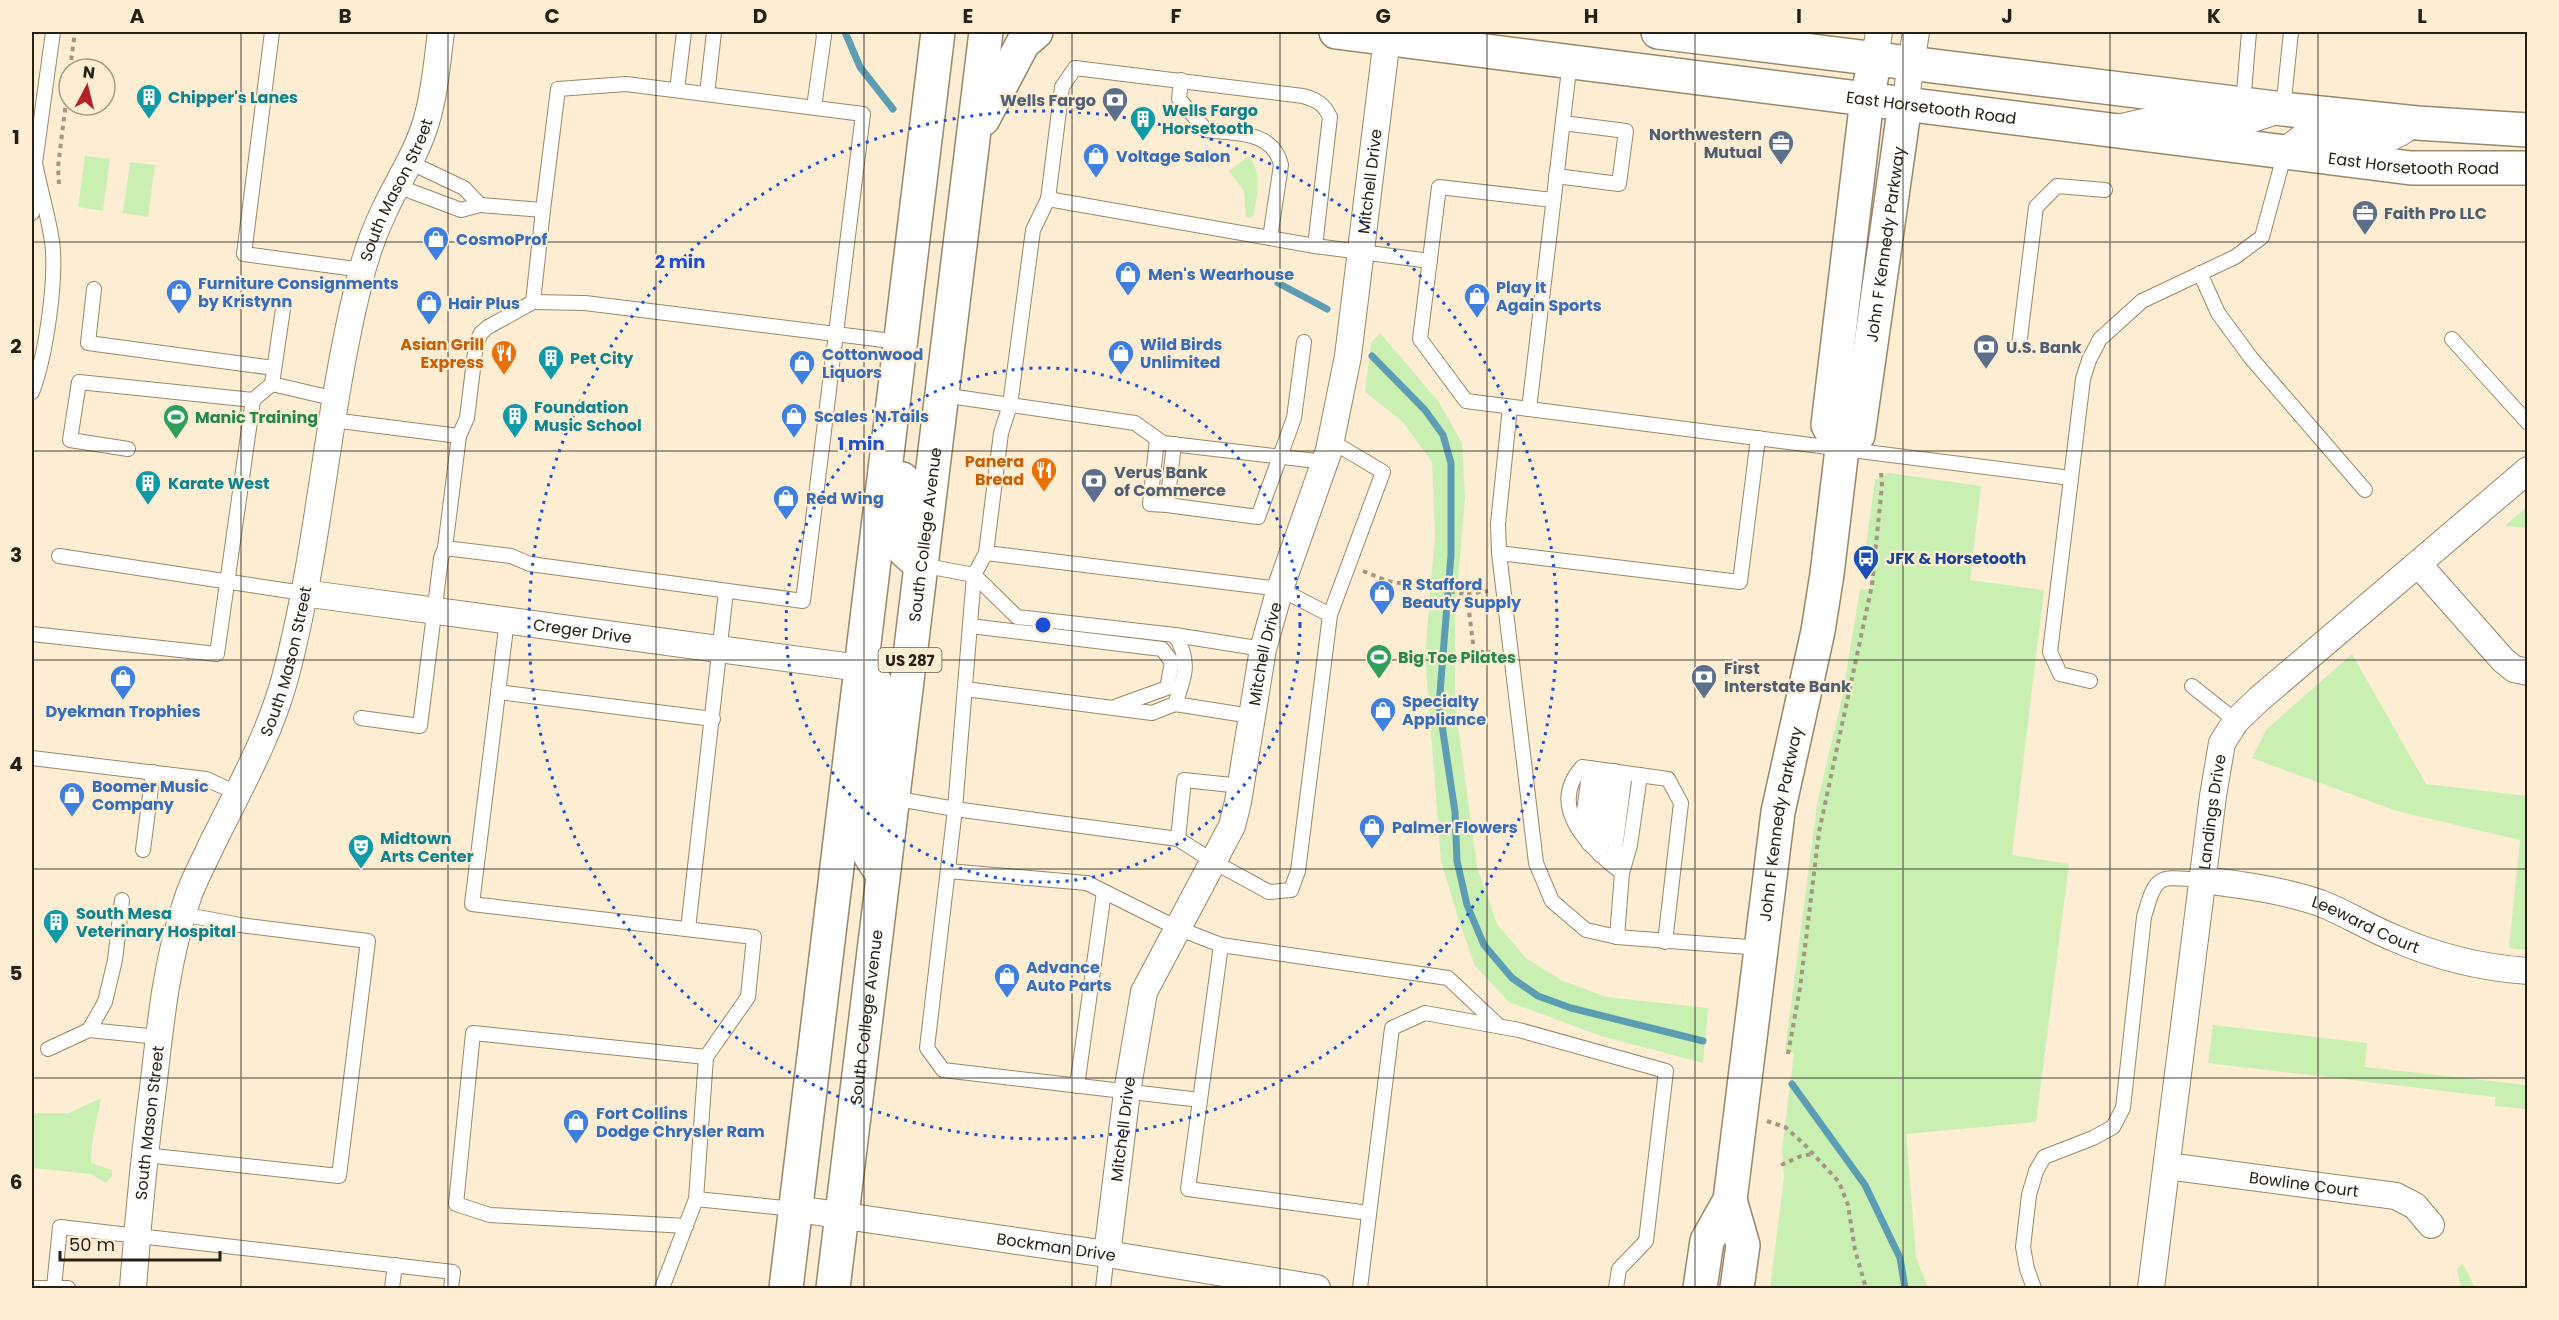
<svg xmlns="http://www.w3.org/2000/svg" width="2559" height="1320" font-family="Poppins,sans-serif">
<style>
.green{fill:#caefb3}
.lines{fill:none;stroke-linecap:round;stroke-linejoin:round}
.stream{stroke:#5c9db3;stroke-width:7}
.service-casing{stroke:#998769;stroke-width:16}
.minor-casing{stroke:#998769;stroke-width:28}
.tertiary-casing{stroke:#998769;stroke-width:36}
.primary-casing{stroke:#998769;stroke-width:36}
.trunk-casing{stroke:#998769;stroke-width:36}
.path{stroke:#a39783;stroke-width:4;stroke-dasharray:4.5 4.5;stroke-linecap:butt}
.service{stroke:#fff;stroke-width:14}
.minor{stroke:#fff;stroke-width:26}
.tertiary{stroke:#fff;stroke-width:33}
.primary{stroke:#fff;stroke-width:33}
.trunk{stroke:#fff;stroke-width:33}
.grid{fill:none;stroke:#272014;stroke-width:1.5;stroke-opacity:0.55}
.ring{fill:none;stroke:#1d4ed8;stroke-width:3;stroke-dasharray:3 6}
.labels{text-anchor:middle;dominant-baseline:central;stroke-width:4.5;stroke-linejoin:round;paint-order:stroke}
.shield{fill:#fdedd3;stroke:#675e4d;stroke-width:1.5}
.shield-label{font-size:15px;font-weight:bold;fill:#272014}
.culture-label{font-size:16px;font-weight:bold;fill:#0d838f;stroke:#fdedd3;text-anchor:start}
.service-label{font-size:16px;font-weight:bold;fill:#4e5e75;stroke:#fdedd3;text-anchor:start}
.street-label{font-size:16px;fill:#272014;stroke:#fdedd3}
.shop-label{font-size:16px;font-weight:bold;fill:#366cbe;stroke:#fdedd3;text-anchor:start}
.food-label{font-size:16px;font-weight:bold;fill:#c56008;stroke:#fdedd3;text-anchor:end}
.leisure-label{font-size:16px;font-weight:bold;fill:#27864d;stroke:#fdedd3;text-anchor:start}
.transit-label{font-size:16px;font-weight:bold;fill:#164399;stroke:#fdedd3;text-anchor:start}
.centre{fill:#1d4ed8;stroke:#fdedd3;stroke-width:3}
.ring-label{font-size:18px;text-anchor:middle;font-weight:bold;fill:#1d4ed8;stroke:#fdedd3;stroke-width:4.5;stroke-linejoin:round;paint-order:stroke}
.neatline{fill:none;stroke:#272014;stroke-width:2}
.grid-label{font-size:20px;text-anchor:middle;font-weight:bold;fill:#272014}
</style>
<rect width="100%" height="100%" fill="#fdedd3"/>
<g class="green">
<path d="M85,156L110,159L103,211L78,207Z"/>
<path d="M1249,156C1263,176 1257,192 1254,215L1250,218L1246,217L1244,191L1229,171Z"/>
<path d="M130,162L155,165L148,217L123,213Z"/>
<path d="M1380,333L1439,402L1462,443L1465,497L1455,618V704L1477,867L1497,924L1526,958L1561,980L1606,997L1708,1008L1703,1063L1601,1036L1509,1002L1475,966L1459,921L1441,861L1425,658L1435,534L1432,462L1402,421L1365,392L1371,343Z"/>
<path d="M1889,473L1981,486L1970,580L2044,590L2012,855L2069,864L2036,1122L1906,1134L1916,1257L1928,1288H1770L1784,1177L1782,1150L1794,1053L1785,1051L1817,804L1842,698L1860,589L1870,590L1873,569L1863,568L1875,480Z"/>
<path d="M2527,507V528L2505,526Z"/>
<path d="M2352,654L2426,784L2527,796V950L2509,948L2520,840L2397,811L2252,758L2266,730Z"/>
<path d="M2213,1025L2367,1043L2365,1067L2527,1085V1109L2495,1106V1097L2208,1063Z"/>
<path d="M101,1098L92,1143L91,1163L112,1170V1176L106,1183L91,1174L32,1168V1113H69Z"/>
<path d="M2463,1264L2475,1288H2461L2457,1269Z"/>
</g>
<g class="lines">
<g class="stream">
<path d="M845,32L860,67L893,109"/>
<path d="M1278,283L1327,309"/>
<path d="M1372,356L1425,410L1443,435L1451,463V555L1439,705L1455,812L1457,861L1467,905L1484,945L1512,978L1538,996L1571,1008L1703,1041"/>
<path d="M1792,1084L1865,1185L1900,1258L1905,1288"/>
</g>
<g class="service-casing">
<g id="service">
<path d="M272,32L244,254L363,270"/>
<path d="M1181,80L1179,99L1206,130C1235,134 1273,130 1281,165L1270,238"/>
<path d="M677,90L684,32"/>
<path d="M707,94L714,32"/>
<path d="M2243,104L2249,32"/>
<path d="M814,107L824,36L823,32"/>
<path d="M2283,109L2291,32"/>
<path d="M1556,176L1619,184L1626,131L1563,123"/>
<path d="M397,186L461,210L480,205L464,188L409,162"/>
<path d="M1048,199L1315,246L1430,261"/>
<path d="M1553,200L1439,187L1420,339L1466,401L2071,478"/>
<path d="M32,213L35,163L53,32"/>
<path d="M2200,273L2218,313L2251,358L2365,490"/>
<path d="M94,289L88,343L274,368"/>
<path d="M533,302L585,303L900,342"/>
<path d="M2452,339L2528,423"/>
<path d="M2019,346L2036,207L2057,186L2105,190"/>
<path d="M272,384L336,399"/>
<path d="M32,392C46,356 57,279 52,241C48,215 40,189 35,163"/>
<path d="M942,395L1135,423L1163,443L1325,462"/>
<path d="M1510,407L1498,524L1499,553L1536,863L1552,901L1586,930L1617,937L1761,948"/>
<path d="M1529,409L1570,61"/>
<path d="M332,420L459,436L467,418L476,344L481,333L488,327L533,302L543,210L480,205"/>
<path d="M1157,439L1150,504L1167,505"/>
<path d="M1174,444L1167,505L1258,517L1294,418L1304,342"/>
<path d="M128,449L70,440L79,382L253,400L272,384L283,309"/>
<path d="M445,548L511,556L530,564L803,601L863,114L626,84L558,89L543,210"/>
<path d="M986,553L1280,589L1330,615"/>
<path d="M1499,553L1740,582L1758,438"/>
<path d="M59,556L303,593"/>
<path d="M507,620L472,904L754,937L748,997L706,1057L696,1199L662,1288"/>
<path d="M970,626L1162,649L1172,662L1167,688L1117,706"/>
<path d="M32,634L217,654L253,400"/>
<path d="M1175,635L1263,649"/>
<path d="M2090,681L2060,674L2050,652L2083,379L2089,360L2100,339L2142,301L2235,257L2262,237L2285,152"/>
<path d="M2192,686L2236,721"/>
<path d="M965,689L1152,713L1175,704C1185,677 1191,661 1175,635L1017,617L974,575L986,553L1001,433L1010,405L1033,230L1048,199L1062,87L1075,68L1303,96C1317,100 1324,104 1330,117L1315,246"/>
<path d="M498,692L713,719"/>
<path d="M1175,704L1251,716"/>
<path d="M361,718L420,726L441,558L445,548L459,436"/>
<path d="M32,758L206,779L237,793"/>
<path d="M893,798L955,809L974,575L921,565"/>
<path d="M1581,833L1590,768"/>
<path d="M1178,839L1184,780L1241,786"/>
<path d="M1589,844L1603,770"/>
<path d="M143,850L153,772"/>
<path d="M1600,855L1614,771"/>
<path d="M1613,865L1625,773"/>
<path d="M948,871L1087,883L1177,928L1221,945"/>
<path d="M1622,873C1590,848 1546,808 1582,767L1668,779L1681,803L1665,942"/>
<path d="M688,929L726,591"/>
<path d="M1617,937L1622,873L1630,845L1640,775"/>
<path d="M89,1030L105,1002L115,960L122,900"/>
<path d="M48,1049L89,1030L159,1037"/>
<path d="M1077,1086L1104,892"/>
<path d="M1200,1100L943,1070L927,1048L955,809L1178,839L1214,862L1269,892L1291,890L1298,871L1330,615L1383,472L1331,441"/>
<path d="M145,1155L339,1176L368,941L240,925L182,914"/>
<path d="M696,1199L795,1209"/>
<path d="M1369,1213L1188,1189L1221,945L1448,978L1499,1026"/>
<path d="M686,1226L490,1215L456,1204L473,1033L706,1057"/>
<path d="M54,1287L60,1227L453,1272L451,1288"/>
<path d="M32,1288H68"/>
<path d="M392,1288L395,1265"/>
<path d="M1103,1288L1107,1254"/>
<path d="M1360,1288L1392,1028L1425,1013L1519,1030L1666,1071L1646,1241L1619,1269L1616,1288"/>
<path d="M2034,1288L2027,1269L2023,1247L2029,1195L2036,1171L2044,1157L2093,1138L2113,1127L2123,1108L2144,917C2157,872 2158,877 2203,880"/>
</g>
</g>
<g class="minor-casing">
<g id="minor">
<path d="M1875,59L1879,32"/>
<path d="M1905,104L1916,32"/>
<path d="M2122,127L2162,118L2235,125L2279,110"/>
<path d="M2285,151L2313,129L2392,137L2403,131"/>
<path d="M2419,565L2503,660L2514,669L2528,672"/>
<path id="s1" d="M303,593L860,668"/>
<path id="s2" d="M2203,880C2243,885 2282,890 2320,903C2346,913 2369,928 2394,938C2435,956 2483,968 2528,971"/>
<path id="s3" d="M2167,1166L2396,1196L2415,1206L2431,1225"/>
<path id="s4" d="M797,1209L1107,1254L1317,1288"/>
<path id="s5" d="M1107,1254L1127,1092L1144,992L1232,826L1238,802L1263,649L1280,589L1329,450L1348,356L1387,38L1399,32"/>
<path id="s6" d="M133,1288C138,1219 145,1149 154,1080C161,1018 167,959 187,900C193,881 203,864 211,846C238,791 269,737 285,678C319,552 326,419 357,291C363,264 372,236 384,211C398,181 417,153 426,122C435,93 437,62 441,32"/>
<path id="s7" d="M2151,1288L2213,796L2222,743L2236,721L2259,699L2528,470"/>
</g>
</g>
<g class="tertiary-casing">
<g id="tertiary">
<path id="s8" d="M1842,449L1858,435L1905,104"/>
<path d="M1730,1200L1743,1245L1737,1288"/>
<path id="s9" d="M1700,1288L1707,1241L1730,1200L1778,812L1818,631L1827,574L1842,449L1828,425L1867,99L1875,59"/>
</g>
</g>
<g class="primary-casing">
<g id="primary">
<path id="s10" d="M1336,32L2411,168H2528"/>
<path d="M1658,32L2283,109L2417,123L2528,130"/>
</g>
</g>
<g class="trunk-casing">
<g id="trunk">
<path d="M983,119L1023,43L1036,32"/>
<path d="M902,479V544L905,551L921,565"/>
<path d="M861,666L875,682L881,699L865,827L870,855L881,872"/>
<path d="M786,1288L938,32"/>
<path id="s11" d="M833,1288L986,32"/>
</g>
</g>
<g class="path">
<path d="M70,69L75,32"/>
<path d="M59,184L58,167L69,77"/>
<path d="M1363,571L1387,581L1467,594L1474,652H1496"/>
<path d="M1467,594L1488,591"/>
<path d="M1788,1054L1800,988L1819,832L1872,585L1882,485L1881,471"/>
<path d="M1767,1121L1785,1127L1804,1144L1839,1182L1848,1205L1855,1250L1866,1288"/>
<path d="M1781,1165L1801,1156L1813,1154"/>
</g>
<use href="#service" class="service"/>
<use href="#minor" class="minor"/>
<use href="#tertiary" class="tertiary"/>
<use href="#primary" class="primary"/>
<use href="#trunk" class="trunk"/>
</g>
<path class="grid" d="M241,32V1288M448,32V1288M656,32V1288M864,32V1288M1072,32V1288M1280,32V1288M1487,32V1288M1695,32V1288M1903,32V1288M2110,32V1288M2318,32V1288M32,242H2528M32,451H2528M32,660H2528M32,869H2528M32,1078H2528"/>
<g class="ring">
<circle cx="1043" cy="625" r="257"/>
<circle cx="1043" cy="625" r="514"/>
</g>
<defs>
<g id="building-pin" transform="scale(1.35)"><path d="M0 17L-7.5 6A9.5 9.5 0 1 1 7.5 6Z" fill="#0f9aa8" stroke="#fdedd3"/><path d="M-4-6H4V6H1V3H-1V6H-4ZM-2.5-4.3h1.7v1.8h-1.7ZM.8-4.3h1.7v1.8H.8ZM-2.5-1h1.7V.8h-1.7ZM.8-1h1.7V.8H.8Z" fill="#fff"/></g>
<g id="bank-pin" transform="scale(1.35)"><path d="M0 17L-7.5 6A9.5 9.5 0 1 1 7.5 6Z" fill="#5c6f8a" stroke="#fdedd3"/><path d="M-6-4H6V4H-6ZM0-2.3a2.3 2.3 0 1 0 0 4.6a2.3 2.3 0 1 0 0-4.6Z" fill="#fff"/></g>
<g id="office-pin" transform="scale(1.35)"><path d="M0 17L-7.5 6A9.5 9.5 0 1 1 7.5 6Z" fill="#5c6f8a" stroke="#fdedd3"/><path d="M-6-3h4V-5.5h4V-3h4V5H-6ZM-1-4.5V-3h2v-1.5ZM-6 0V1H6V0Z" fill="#fff"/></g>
<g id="shop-pin" transform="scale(1.35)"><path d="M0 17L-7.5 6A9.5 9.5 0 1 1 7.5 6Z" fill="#3f7fe0" stroke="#fdedd3"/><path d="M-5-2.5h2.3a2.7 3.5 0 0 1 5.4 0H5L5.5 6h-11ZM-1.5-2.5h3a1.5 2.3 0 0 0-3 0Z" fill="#fff"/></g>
<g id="restaurant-pin" transform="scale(1.35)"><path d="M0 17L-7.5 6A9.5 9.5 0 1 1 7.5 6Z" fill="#e8710a" stroke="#fdedd3"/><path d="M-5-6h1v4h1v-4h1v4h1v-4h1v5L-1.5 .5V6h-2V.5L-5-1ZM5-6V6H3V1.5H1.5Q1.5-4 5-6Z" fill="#fff"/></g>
<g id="stadium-pin" transform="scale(1.35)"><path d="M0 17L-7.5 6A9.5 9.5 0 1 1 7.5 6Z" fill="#2e9e5b" stroke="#fdedd3"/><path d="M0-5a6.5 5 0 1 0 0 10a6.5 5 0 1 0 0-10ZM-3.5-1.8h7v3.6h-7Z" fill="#fff"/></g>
<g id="bus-pin" transform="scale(1.35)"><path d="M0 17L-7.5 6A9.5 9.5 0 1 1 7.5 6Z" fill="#1a4fb4" stroke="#fdedd3"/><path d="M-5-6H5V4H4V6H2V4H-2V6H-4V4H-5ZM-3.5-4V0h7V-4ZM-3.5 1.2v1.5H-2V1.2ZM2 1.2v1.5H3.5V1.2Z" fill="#fff"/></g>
<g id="theatre-pin" transform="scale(1.35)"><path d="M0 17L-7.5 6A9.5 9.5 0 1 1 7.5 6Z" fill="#0f9aa8" stroke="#fdedd3"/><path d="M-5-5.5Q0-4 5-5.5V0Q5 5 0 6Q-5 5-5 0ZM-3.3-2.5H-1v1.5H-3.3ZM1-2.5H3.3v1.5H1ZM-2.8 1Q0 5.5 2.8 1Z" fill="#fff"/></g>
</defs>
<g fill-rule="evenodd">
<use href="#building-pin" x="149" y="97"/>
<use href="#bank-pin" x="1115" y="100"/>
<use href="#building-pin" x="1143" y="119"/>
<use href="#office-pin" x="1781" y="143"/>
<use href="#shop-pin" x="1096" y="156"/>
<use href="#office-pin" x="2365" y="213"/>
<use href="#shop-pin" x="436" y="239"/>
<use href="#shop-pin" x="1128" y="274"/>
<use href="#shop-pin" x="179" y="292"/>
<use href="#shop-pin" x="1477" y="296"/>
<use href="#shop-pin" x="429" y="303"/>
<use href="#bank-pin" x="1986" y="347"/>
<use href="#restaurant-pin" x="504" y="353"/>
<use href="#shop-pin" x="1121" y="353"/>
<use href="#building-pin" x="551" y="358"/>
<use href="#shop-pin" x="802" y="363"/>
<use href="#building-pin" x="515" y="416"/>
<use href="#shop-pin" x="794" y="416"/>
<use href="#stadium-pin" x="176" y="417"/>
<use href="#restaurant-pin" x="1044" y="470"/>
<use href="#bank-pin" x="1094" y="481"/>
<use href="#building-pin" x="148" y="483"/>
<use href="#shop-pin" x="786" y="498"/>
<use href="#bus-pin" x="1866" y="558"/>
<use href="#shop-pin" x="1382" y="593"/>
<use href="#stadium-pin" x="1379" y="657"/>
<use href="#bank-pin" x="1704" y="677"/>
<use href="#shop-pin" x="123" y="678"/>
<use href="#shop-pin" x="1383" y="710"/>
<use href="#shop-pin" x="72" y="795"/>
<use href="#shop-pin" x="1372" y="827"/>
<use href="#theatre-pin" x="361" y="847"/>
<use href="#building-pin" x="56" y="922"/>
<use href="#shop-pin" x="1007" y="976"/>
<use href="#shop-pin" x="576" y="1122"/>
</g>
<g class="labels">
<rect class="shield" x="878.5" y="648" width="63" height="24" rx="4.5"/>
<g class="shield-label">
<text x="910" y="660">US 287</text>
</g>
<g class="culture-label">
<text x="168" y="97">Chipper's Lanes</text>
<text x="1162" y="110">Wells Fargo<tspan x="1162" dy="18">Horsetooth</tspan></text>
<text x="570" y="358">Pet City</text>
<text x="534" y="407">Foundation<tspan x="534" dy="18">Music School</tspan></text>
<text x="168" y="483">Karate West</text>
<text x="380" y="838">Midtown<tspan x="380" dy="18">Arts Center</tspan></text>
<text x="76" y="913">South Mesa<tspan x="76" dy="18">Veterinary Hospital</tspan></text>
</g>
<g class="service-label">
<text x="1096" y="100" text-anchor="end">Wells Fargo</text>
<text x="1762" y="134" text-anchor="end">Northwestern<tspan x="1762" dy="18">Mutual</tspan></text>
<text x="2384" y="213">Faith Pro LLC</text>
<text x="2006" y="347">U.S. Bank</text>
<text x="1114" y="472">Verus Bank<tspan x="1114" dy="18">of Commerce</tspan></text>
<text x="1724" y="668">First<tspan x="1724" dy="18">Interstate Bank</tspan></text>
</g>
<g class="street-label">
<text stroke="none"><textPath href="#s10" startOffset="600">East Horsetooth Road</textPath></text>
<text stroke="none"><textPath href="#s10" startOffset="1086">East Horsetooth Road</textPath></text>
<text stroke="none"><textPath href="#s5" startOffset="1114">Mitchell Drive</textPath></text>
<text stroke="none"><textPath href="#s6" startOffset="1138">South Mason Street</textPath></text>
<text stroke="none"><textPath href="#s8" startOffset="214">John F Kennedy Parkway</textPath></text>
<text stroke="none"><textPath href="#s11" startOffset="759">South College Avenue</textPath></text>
<text stroke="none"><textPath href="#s1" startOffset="282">Creger Drive</textPath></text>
<text stroke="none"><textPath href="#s5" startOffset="628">Mitchell Drive</textPath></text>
<text stroke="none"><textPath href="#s6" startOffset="652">South Mason Street</textPath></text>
<text stroke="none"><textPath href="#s7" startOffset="480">Landings Drive</textPath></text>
<text stroke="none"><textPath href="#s9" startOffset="474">John F Kennedy Parkway</textPath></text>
<text stroke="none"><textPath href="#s2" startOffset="170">Leeward Court</textPath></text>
<text stroke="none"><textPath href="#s11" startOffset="273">South College Avenue</textPath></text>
<text stroke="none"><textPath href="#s6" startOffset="166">South Mason Street</textPath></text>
<text stroke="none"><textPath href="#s5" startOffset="126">Mitchell Drive</textPath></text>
<text stroke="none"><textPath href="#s3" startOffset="138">Bowline Court</textPath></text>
<text stroke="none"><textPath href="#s4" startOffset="262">Bockman Drive</textPath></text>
</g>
<g class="shop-label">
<text x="1116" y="156">Voltage Salon</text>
<text x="456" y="239">CosmoProf</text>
<text x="1148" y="274">Men's Wearhouse</text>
<text x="198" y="283">Furniture Consignments<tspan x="198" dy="18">by Kristynn</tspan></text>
<text x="1496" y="287">Play It<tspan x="1496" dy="18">Again Sports</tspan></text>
<text x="448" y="303">Hair Plus</text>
<text x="1140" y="344">Wild Birds<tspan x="1140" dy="18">Unlimited</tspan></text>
<text x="822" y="354">Cottonwood<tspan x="822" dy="18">Liquors</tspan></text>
<text x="814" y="416">Scales 'N Tails</text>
<text x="806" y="498">Red Wing</text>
<text x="1402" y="584">R Stafford<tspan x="1402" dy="18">Beauty Supply</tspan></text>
<text x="1402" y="701">Specialty<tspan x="1402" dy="18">Appliance</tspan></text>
<text x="123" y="711" text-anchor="middle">Dyekman Trophies</text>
<text x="92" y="786">Boomer Music<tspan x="92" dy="18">Company</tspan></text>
<text x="1392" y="827">Palmer Flowers</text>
<text x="1026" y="967">Advance<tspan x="1026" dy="18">Auto Parts</tspan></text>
<text x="596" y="1113">Fort Collins<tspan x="596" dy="18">Dodge Chrysler Ram</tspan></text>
</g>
<g class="food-label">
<text x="484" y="344">Asian Grill<tspan x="484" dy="18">Express</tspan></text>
<text x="1024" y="461">Panera<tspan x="1024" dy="18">Bread</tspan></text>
</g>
<g class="leisure-label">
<text x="195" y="417">Manic Training</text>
<text x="1398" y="657">Big Toe Pilates</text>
</g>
<g class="transit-label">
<text x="1886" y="558">JFK &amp; Horsetooth</text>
</g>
</g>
<circle cx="1043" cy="625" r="9" class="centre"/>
<g class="ring-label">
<text x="680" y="268">2 min</text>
<text x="861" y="450">1 min</text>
</g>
<rect width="2559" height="1320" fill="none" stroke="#fdedd3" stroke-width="66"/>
<g transform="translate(87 87) rotate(7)"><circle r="28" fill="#fdedd3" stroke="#a79b87" stroke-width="1.5"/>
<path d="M0-4.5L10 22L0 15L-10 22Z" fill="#b32226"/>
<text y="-9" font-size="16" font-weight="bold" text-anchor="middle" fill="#272014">N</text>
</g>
<path d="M60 1251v9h160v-9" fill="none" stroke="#272014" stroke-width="3"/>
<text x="69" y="1251" font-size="18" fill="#272014" stroke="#fdedd3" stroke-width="4.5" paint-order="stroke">50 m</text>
<rect x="33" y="33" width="2493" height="1254" class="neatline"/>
<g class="grid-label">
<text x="137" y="23">A</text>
<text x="345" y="23">B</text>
<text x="552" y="23">C</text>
<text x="760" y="23">D</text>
<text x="968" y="23">E</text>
<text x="1176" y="23">F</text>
<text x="1383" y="23">G</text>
<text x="1591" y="23">H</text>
<text x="1799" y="23">I</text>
<text x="2007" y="23">J</text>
<text x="2214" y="23">K</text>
<text x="2422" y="23">L</text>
<text x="16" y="144">1</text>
<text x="16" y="353">2</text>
<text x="16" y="562">3</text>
<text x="16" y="771">4</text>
<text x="16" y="980">5</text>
<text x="16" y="1189">6</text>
</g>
</svg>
